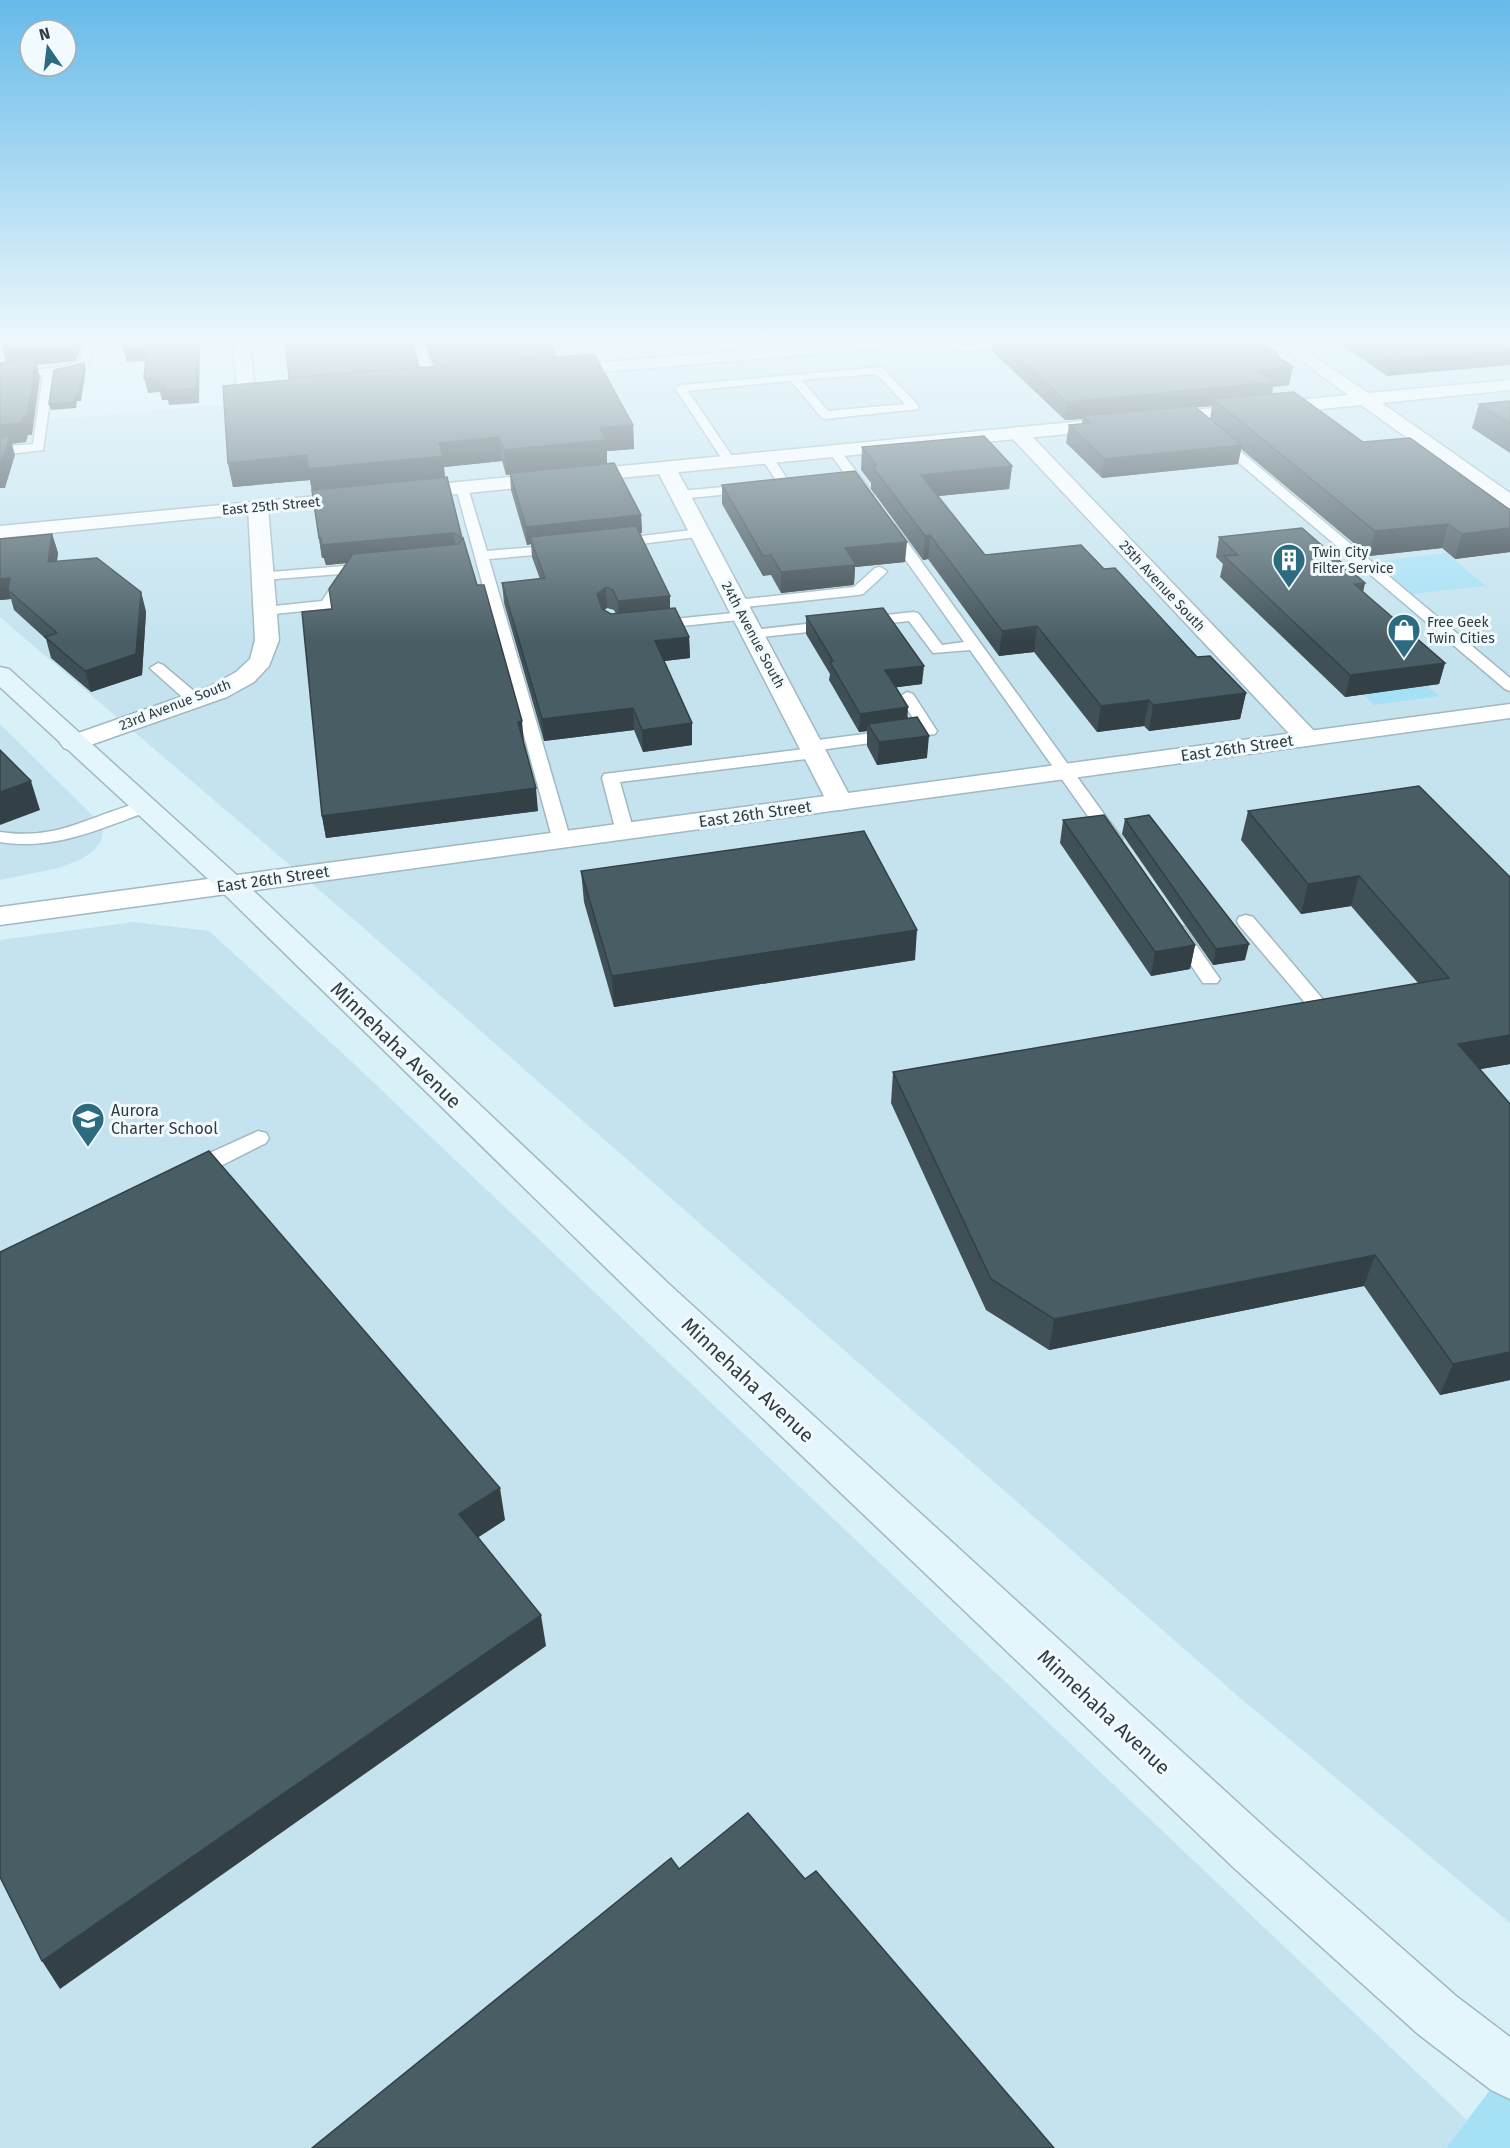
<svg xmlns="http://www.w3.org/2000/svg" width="1510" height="2148" font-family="'Fira Sans',sans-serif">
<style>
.built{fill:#c4e3ef}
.green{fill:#a5e0f5}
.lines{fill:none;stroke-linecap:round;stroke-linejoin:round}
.service-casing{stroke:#a1b8c0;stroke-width:3}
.minor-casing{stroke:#a1b8c0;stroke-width:3}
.tertiary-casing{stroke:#a1b8c0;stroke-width:3}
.secondary-casing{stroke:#a1b8c0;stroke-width:3}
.service{fill:#fff;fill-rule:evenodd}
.minor{fill:#fff;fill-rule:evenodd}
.tertiary{fill:#fff;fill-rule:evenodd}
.secondary{fill:#e4f6fc;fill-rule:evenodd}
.wall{fill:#3f5057;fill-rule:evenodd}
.shaded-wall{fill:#334147}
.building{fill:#495d65;stroke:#334147;stroke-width:1.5}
.labels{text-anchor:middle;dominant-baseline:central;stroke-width:6;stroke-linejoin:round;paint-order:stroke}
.far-street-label{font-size:14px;fill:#323b3e;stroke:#f1fafe}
.far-poi-label{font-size:14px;fill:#323b3e;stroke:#f1fafe;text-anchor:start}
.street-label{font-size:16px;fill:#323b3e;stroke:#f1fafe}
.poi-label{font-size:16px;fill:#323b3e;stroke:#f1fafe;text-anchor:start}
.near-street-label{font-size:20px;fill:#323b3e;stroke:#f1fafe}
</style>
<rect width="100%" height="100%" fill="#d8f0f8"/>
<g class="built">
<path d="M975,342H1510V1923L1239,1697L359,924L0,617V378L46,374L44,420Z"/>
<path d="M0,724L92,815L103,830L101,841L94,850L82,859L59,868L0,880Z"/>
<path d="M134,922L209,931L353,1063L1467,2120L1446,2148H0V940Z"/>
</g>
<g class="green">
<path d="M1446,553L1486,586L1411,594L1372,562Z"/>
<path d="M1427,686L1439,696L1374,705L1363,694Z"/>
<path d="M1510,2064V2148H1446Z"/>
</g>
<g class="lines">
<g class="service-casing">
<g id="service">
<path d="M84,342H94L89,365L73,371L54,372L43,450L0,455V447L33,444L43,375L0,378V372C27,369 55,371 80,361Z"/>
<path d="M413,342H423L437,382L435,384L431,385L425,382Z"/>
<path d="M749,342H759L768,353L763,356L759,355Z"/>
<path d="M932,342C944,341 956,345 969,345C996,344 1023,339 1049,342L1044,345L966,351Z"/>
<path d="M879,367L883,368L918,405V409L825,419L821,417L791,381L688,391L736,462L730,466L726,465L675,388L681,385ZM876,374L905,404L828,411L802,380Z"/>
<path d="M1217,434L1221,435L1510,678V691L1505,689L1213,441L1211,438Z"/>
<path d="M835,448L839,449L872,492L873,495L872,498H862L829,452Z"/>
<path d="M768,455L772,456L791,485L789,488L680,499L674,495L680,491L777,482L762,459Z"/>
<path d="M462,484L468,488L487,551L558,545L565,549L558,553L489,559L571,841L568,845H556L553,841L456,488Z"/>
<path d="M890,524L895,525L1122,839L1119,843H1107L970,650L933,653L909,621L752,638L747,637L745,634L752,630L913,612L918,613L942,645L964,642L883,528Z"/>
<path d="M700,529L705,530L707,533L705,536L616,547L609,543L616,539Z"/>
<path d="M369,564L376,568L374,571L350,573L352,576L332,608L265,615L258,611L265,607L322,601L340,574L263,580L258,579L256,576L258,573Z"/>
<path d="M880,567L887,571L885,574L863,594L858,595L736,608L729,604L736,600L854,587L875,568Z"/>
<path d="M743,612L750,616L748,619L654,629L647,625L654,621Z"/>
<path d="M158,663L163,665L201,697L203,700L201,703H189L153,671L150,668Z"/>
<path d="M907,692L913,694L937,731L935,734L820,750L822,753L820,756L814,758L620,782L634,832L631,836H619L616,832L602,778L604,774L804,749L802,746L804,743L810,741L919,727L899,697Z"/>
<path d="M143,802L149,803L152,807L149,811C100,829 53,851 0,842V832C60,841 89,815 143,802Z"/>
<path d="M1246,915L1253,917L1326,1003L1329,1007L1326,1011L1319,1013L1312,1011L1239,925L1237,921L1239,917Z"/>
<path d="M1177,925L1184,927L1217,975L1220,979L1217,983H1203L1168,931L1170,927Z"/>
<path d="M258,1131L266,1133L269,1138L266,1143L197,1178L189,1180L181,1178L178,1172L181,1166Z"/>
</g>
</g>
<g class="minor-casing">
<g id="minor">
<path d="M233,342H249L255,389L286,390L289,394L286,398C272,401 247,405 237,392Z"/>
<path d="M844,342H906L898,347L556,376L550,375L547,371L550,367L556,366Z"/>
<path d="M1018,427L1025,429L1316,733L1320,738L1316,743L1307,746L1298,743L1011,437L1009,433L1011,429Z"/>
<path d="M666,462L673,464L676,468L853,802L850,808L840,810L830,808L827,802L656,468L659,464Z"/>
<path d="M258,501L265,503L268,507L279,640L269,666L254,682L227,697L82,748L73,751L64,748L60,743L64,738L209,687L236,672L250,659L255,640L248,507L251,503Z"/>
</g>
</g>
<g class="tertiary-casing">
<g id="tertiary">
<path d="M1276,342H1294L1368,393L1510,380V390L1382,403L1510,493V508L1503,506L1361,405L407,499L400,497L397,493L400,489L407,487L1348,395Z"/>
<path d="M359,492L366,494L369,498L366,502L0,538V526Z"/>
<path d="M1510,704V718L0,925V907Z"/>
</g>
</g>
<g class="secondary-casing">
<path id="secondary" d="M0,667L9,669L240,878L670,1285L1270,1832L1456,1996L1510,2037V2099L1491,2090L1418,2034L1234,1868L644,1305L220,890L0,687Z"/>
</g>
<use href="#service" class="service"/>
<use href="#minor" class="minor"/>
<use href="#tertiary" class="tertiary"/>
<use href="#secondary" class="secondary"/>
</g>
<g class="wall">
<path d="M425,342H549L556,357L633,425L634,449L607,451V464L641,515L642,533H640L670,609L689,637L690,658L664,661L692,723V745L643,752L634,730L544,741L504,603L502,583L540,579L532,557L531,544L527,545L511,490L510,474L506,475L502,461L444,467L445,477L462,538L524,743L538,811L326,838L322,816L332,609L347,563L326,565L324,558H322L310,480L233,487L228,463L290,380L434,367ZM607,608L614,610L616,614H611L604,610Z"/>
<path d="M993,342H1261L1277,353L1276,355L1289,385L1273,387L1272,394L1363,442L1510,510V552L1455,559L1442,548L1369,556L1241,449L1238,464L1102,478L1066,443L1069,425L1082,424V419L1065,420L992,351ZM1212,406L1210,419L1196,407Z"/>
<path d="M1340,342H1510L1387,376L1339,343Z"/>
<path d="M1510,401V453L1472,428L1479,404Z"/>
<path d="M862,447L1012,466L1009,489L938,496L985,555L1104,569L1197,657L1246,693L1240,719L1149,731L1144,726L1097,732L1034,652L999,656L928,559L923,560L871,489V483L861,470Z"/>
<path d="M722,485L905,562L855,567L854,584L853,585L781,593L771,575L763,576L722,504Z"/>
<path d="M52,534L58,553L57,561L141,592L146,612L142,675L91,692L51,658L46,639L14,610L11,599L0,600Z"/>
<path d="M1219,537L1365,583L1363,592L1445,663L1439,684L1345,697L1220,577L1223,564L1216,557Z"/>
<path d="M806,616L922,684L896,687L908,718L927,758L877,765L867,746V731L859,732L829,680L830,674L806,634Z"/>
<path d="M1248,811L1510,877V1064L1480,1069L1510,1104V1380L1440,1395L1364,1286L1049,1350L986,1310L891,1103L893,1072L1418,983L1351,906L1301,914L1241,840Z"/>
<path d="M1125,819L1245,960L1213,965L1122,834Z"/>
<path d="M1063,820L1195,945L1190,969L1151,976L1060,843Z"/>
<path d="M581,871L915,960L614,1007L584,902Z"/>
</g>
<g class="shaded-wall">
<path d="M72,342H80L81,345L76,361L37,365L40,377L32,435H28L26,442L12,444L15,455L5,488H0V425L8,369L3,351Z"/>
<path d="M197,342H200L199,403L169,405L168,400H162L160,392L148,393L144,378L159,377Z"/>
<path d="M647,342H678L647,344Z"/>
<path d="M147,346L150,360L127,362L123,348Z"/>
<path d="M1510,350V365L1387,376L1391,360Z"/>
<path d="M1273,353H1277L1273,369L1293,367L1289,385L1273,387L1271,400L1213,399L1212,406L1085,418L1082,416V419L1065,420L1067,402L1259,371Z"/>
<path d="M84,363L86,369L81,401H77L76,408L51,410L49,404L76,395Z"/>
<path d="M633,425L634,449L607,451V465L506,475L504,450L600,428Z"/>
<path d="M499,437L502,461L444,467L445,480L313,493L310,480L233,487L228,463Z"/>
<path d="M1242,445L1238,464L1102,478L1104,459Z"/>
<path d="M1012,466L1009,489L919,498L921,475Z"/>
<path d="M641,515L642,533L533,544L530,537L531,544L527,545L526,527Z"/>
<path d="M1448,524L1442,548L1369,556L1375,531Z"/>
<path d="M1510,528V552L1455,559L1462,534Z"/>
<path d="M453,533L456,553L326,565L324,558H322L319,538Z"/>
<path d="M52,534L58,553L54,582L48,562Z"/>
<path d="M930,535L928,559L923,560L925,536Z"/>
<path d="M907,542L905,562L855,567L854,584L853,585L781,593V572L845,548Z"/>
<path d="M10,578L8,590L11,599L0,600V579Z"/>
<path d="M1365,583L1360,603L1354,584Z"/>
<path d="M606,587L607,608L598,615L597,594Z"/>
<path d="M141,592L146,612L142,675L91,692L85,671Z"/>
<path d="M670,596V617L619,622L618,601Z"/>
<path d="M1037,626L1034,652L999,656L1002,631Z"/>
<path d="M689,637L690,658L656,662L655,641Z"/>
<path d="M1445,663L1439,684L1345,697L1350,675Z"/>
<path d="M924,666L922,684L884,689L885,670Z"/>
<path d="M1246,693L1240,719L1149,731L1153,705Z"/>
<path d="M1149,700L1144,726L1097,732L1101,706Z"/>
<path d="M908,707L907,726L868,724L867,731L859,732L860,714Z"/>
<path d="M633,708L634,730L544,741L542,719Z"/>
<path d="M522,721L524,743L518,722Z"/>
<path d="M692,723V745L643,752L642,730Z"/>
<path d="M929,736L927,758L877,765L879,742Z"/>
<path d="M31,781L40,810L0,825V792Z"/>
<path d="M536,788L538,811L326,838L322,816Z"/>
<path d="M1359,876L1351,906L1301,914L1308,884Z"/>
<path d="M917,930L915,960L614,1007L612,976Z"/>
<path d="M1249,944L1245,960L1213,965L1216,949Z"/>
<path d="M1195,945L1190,969L1151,976L1155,952Z"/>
<path d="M1510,1035V1064L1447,1075L1458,1044Z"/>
<path d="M1375,1255L1364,1286L1049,1350L1054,1319Z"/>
<path d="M1510,1352V1380L1440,1395L1453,1364Z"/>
<path d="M500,1488L505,1520L465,1546L459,1514Z"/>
<path d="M541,1615L546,1646L60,1989L42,1961Z"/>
</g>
<g class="building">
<path d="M6,342H72V343L3,351Z"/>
<path d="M124,342H197L196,388L166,391V385L159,386V377L144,378L147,346L123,348Z"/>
<path d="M285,342H412L419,368L289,378Z"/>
<path d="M427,342H549L556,357L435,367Z"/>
<path d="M1002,342H1261L1277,353H1273L1293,367L1259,371L1274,382L1067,402Z"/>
<path d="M1363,342H1510V350L1391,360Z"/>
<path d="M594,354L633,425L600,428L606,440L504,450L499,437L439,443L443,456L308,469L307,455L228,463L223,386L290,380L289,378Z"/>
<path d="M36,359L27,416H23L21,423L0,425V363Z"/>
<path d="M84,363L79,395H76L75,402L49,404L54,370Z"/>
<path d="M1294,392L1363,442L1410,438L1510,510V528L1462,534L1448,524L1375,531L1213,399Z"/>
<path d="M1510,401V424L1479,404Z"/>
<path d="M1194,406L1242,445L1104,459L1069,425L1090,423L1082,416Z"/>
<path d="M10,436L0,467V437Z"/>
<path d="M984,436L1012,466L921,475L985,555L1081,545L1104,569L1115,568L1197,657L1210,656L1246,693L1153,705L1149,700L1101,706L1037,626L1002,631L930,535L925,536L872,466L876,465L862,447Z"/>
<path d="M614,463L641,515L526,527L510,473Z"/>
<path d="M855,471L907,542L845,548L855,563L854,565L781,572L771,555L763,556L722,485Z"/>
<path d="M447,477L462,538L453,533L322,545L321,538H319L312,490Z"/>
<path d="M636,526L670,596L618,601L613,590L606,587L597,594L602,609L611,614L675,608L689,637L655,641L692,723L642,730L633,708L542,719L502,583L545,578L530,537Z"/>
<path d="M1302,528L1365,583L1354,584L1445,663L1350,675L1224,556L1238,555L1219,537Z"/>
<path d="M52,534L48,562L97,558L141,592L136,654L85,671L45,637L57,633L8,590L10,578L0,579V539Z"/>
<path d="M463,538L477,585H484L522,721L518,722L536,788L322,816L302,612L332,609L329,589L353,554L459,544Z"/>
<path d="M883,608L924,666L885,670L908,707L860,714L830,662L833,661L806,616Z"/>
<path d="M917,717L929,736L879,742L868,724Z"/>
<path d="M0,750L31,781L0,792Z"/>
<path d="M1419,786L1510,877V1035L1458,1044L1510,1104V1352L1453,1364L1375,1255L1054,1319L991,1279L893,1072L1449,978L1359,876L1308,884L1248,811Z"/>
<path d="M1104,815L1195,945L1155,952L1063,820Z"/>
<path d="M1149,815L1249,944L1216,949L1125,819Z"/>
<path d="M864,831L917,930L612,976L581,871Z"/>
<path d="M209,1151L500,1488L459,1514L541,1615L42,1961L0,1877V1252Z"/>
<path d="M748,1813L805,1879L816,1871L1054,2148H312L671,1858L679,1869Z"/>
</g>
<linearGradient id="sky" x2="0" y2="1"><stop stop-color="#66bae9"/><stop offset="0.53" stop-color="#edf8fc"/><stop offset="1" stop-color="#edf8fc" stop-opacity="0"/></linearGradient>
<rect width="1510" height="642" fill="url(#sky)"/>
<defs>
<g id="building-pin" transform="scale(1.725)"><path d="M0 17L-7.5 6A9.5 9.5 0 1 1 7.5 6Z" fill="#2c6c80" stroke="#f1fafe"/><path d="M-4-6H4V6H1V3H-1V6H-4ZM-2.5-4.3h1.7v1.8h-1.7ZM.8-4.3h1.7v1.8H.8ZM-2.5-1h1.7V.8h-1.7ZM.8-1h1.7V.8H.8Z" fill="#fff"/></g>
<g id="shop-pin" transform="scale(1.725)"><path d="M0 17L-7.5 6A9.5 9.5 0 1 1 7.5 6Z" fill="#2c6c80" stroke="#f1fafe"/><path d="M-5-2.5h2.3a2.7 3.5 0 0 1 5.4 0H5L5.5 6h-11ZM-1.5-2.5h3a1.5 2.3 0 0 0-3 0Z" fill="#fff"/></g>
<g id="school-pin" transform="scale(1.725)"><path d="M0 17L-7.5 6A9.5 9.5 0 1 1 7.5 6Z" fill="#2c6c80" stroke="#f1fafe"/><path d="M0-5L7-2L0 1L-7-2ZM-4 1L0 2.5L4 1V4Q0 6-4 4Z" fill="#fff"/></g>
</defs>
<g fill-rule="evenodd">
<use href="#building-pin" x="1289" y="560"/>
<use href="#shop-pin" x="1404" y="630"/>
<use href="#school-pin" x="88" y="1119"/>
</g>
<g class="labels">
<g class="far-street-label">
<text transform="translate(271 506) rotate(-5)">East 25th Street</text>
<text transform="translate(1162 586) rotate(47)">25th Avenue South</text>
<text transform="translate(753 635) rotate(62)">24th Avenue South</text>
<text transform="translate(175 705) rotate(-21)">23rd Avenue South</text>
</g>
<g class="far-poi-label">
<text x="1312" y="552">Twin City<tspan x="1312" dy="16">Filter Service</tspan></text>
<text x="1427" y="622">Free Geek<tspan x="1427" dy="16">Twin Cities</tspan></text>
</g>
<g class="street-label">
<text transform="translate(1237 748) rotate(-8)">East 26th Street</text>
<text transform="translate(755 814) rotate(-8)">East 26th Street</text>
<text transform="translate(273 879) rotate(-8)">East 26th Street</text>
</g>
<g class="poi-label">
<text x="111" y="1110">Aurora<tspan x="111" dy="18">Charter School</tspan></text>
</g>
<g class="near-street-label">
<text transform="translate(396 1045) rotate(44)">Minnehaha Avenue</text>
<text transform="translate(748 1380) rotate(43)">Minnehaha Avenue</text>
<text transform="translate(1104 1712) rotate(43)">Minnehaha Avenue</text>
</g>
</g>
<g transform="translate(48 48) rotate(346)"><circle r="28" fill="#f1fafe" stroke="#a5aeb1" stroke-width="1.5"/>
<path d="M0-4.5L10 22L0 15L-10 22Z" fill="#2c6c80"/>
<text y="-9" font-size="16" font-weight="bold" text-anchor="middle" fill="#323b3e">N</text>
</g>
</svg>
